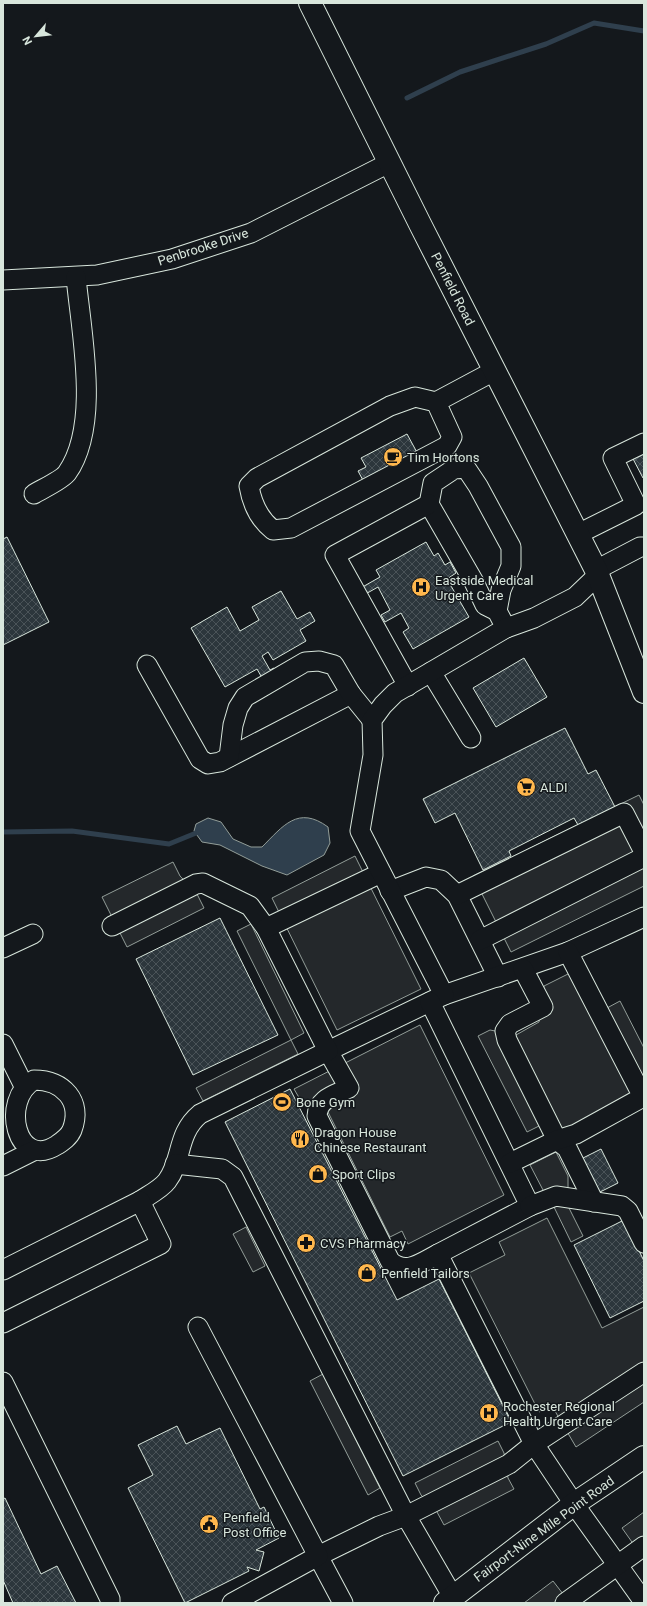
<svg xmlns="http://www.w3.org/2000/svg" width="647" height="1606" font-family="Roboto,sans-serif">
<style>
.parking{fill:#24282b;stroke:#939e99}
.water{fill:#2f3f4d;stroke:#939e99}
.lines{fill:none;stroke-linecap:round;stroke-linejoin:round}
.stream{stroke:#2f3f4d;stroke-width:5}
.building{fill:url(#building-cross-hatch);stroke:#d8e6dc}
.minor-casing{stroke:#d8e6dc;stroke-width:21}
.major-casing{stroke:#d8e6dc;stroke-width:24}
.minor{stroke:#14181c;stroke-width:19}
.major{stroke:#14181c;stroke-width:22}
.labels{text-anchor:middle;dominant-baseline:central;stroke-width:3;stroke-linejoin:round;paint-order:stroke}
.street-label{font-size:13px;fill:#d8e6dc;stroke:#14181c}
.poi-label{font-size:13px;fill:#d8e6dc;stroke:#14181c;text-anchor:start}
</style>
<defs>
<pattern id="building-cross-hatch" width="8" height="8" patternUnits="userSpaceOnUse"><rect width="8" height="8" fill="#2c363c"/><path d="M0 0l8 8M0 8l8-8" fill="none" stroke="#4a5358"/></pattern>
</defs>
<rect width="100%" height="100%" fill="#14181c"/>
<g class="parking">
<path d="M639,795L644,805V886L511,952L473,876Z"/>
<path d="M355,856L421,989L337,1030L272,898Z"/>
<path d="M173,862L180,876L197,894L204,908L127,947L102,897Z"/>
<path d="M251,924L304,1033L291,1040L298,1054L203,1101L196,1088L291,1040L237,931Z"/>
<path d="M584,966L607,1008L620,1001L644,1048V1080L630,1095L563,1130L539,1126L527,1132L478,1036L490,1030L516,1035L539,1022L544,986Z"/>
<path d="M420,1025L504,1195L408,1244L402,1231L390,1237L327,1110L301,1101L294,1089Z"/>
<path d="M556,1152L568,1176V1206L583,1236L571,1242L554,1207L543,1190L530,1165Z"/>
<path d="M547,1218L602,1328L644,1307V1402L576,1447L552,1406L539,1412L469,1273L505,1255L499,1242Z"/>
<path d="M246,1227L265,1266L253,1272L233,1234Z"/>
<path d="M323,1374L380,1488L368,1495L310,1381Z"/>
<path d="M498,1441L504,1453L508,1478L514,1489L444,1525L437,1512L421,1495L415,1483Z"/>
<path d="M644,1512V1559L622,1528Z"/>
<path d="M553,1581L570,1603H524Z"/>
</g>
<path class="water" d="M208,818L221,822L233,839L251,847H262C283,826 298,805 328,827L330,843L324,855L287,875L262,866L220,845L202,842L194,831L196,824Z"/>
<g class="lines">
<g class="stream">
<path d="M407,98L460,72L546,44L594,23L644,31"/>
<path d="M3,832L72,831L169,844L201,831"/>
</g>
</g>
<g class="building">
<path d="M407,434L420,458L365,484L358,471L366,467L361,458Z"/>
<path d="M644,449V478H643L631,455Z"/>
<path d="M7,537L49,622L3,645V539Z"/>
<path d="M426,542L434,556L438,553L445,565L450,562L456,573L447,579L469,617L413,649L403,632L409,628L401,613L385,622L381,615L390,610L378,587L362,596L359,589L380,577L376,570Z"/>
<path d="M281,591L297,619L310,612L315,621L300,630L306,641L273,660L268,652L262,656L270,670L274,668L282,683L269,690L257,669L225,687L191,628L227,607L240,631L259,620L252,607Z"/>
<path d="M524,658L547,697L496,727L473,688Z"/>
<path d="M565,728L588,774L596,770L615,807L578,825L574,818L509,851L511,856L483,870L455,813L435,823L423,799Z"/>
<path d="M220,918L278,1035L193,1075L136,959Z"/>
<path d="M290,1089L397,1300L439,1279L511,1422L403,1476L225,1122Z"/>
<path d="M601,1149L618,1183L596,1194L579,1160Z"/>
<path d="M624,1220L644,1261V1301L610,1318L574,1245Z"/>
<path d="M177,1426L186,1444L220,1428L260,1509L264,1507L279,1538L256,1550L264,1552L259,1571L247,1567L249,1571L185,1603L128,1488L153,1475L138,1445Z"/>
<path d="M5,1498L41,1574L57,1566L76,1603H13L3,1580V1499Z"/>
</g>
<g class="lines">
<g class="minor-casing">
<g id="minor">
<path d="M3,280L97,275L172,259L251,233L389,163"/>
<path d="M436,402L452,437L447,446L291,528L273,530C259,519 252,504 249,486L257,478L390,406L415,397L436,402L494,371"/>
<path d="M34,494C42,489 62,480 67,473C101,425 81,332 76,277"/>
<path d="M578,534L636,505L613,458L644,443"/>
<path d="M596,570L640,547H644"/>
<path d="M497,611L501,590L511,566V547L478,486L466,468L454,469L433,483L429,504L474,582L485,605L497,611L506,628"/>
<path d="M147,665L200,759L208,764L220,762L351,694L372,720"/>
<path d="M431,672L471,738"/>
<path d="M408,686L335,555L429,504"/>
<path d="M229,757L233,725L238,708L245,697L305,662L319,661L334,665L351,694"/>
<path d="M390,891L426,877L441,880L457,895L498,977"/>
<path d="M457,895L624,813L644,852"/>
<path d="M644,917L568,952L444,995L328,1051L349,1088C335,1095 318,1098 317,1116L390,1261C406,1276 422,1262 438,1254L534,1444L574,1504L644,1602"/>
<path d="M112,926L196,884L203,883L250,906L266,928L328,1051L200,1114C176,1134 183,1160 167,1181C161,1189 149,1195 140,1201"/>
<path d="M266,928L381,873"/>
<path d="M480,940L644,857"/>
<path d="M3,948L33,934"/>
<path d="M523,969L543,1007L510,1024L505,1031L507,1040L557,1140L567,1148L594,1202"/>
<path d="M444,995L360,831L373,755L372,720L383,705L395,693L506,628L534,618L575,597L598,575"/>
<path d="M430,1002L530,1206L438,1254"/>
<path d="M3,1044L23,1084"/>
<path d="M34,1080C63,1080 83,1101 72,1130C69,1137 63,1141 57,1145C16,1171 0,1100 34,1080Z"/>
<path d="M510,1163L557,1140L576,1134L643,1097L568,952"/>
<path d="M175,1164L222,1169L233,1177L406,1516L379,1526L318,1556L343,1603"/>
<path d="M3,1166L33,1151"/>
<path d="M530,1206L556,1196L622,1206L628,1211L644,1243"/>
<path d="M3,1270L140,1201L161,1244L3,1323"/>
<path d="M198,1327L318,1556L232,1603"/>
<path d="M3,1382L110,1599V1603"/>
<path d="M453,1597L406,1516L509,1464L534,1444L644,1372"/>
<path d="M565,1603L644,1546"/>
</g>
</g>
<g class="major-casing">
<g id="major">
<path d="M310,3L420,224L596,570L644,692"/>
<path d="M445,1603L574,1504L644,1457"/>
</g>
</g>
<use href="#minor" class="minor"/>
<use href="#major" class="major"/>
</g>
<defs>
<g id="cafe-disc" transform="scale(1)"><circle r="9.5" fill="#ffb74d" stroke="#14181c"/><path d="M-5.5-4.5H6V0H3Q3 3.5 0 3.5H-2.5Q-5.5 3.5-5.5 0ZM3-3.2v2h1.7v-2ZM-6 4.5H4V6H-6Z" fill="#111"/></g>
<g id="hospital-disc" transform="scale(1)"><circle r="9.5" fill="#ffb74d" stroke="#14181c"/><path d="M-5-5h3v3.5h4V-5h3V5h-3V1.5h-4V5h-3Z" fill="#111"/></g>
<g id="supermarket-disc" transform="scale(1)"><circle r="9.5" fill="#ffb74d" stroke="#14181c"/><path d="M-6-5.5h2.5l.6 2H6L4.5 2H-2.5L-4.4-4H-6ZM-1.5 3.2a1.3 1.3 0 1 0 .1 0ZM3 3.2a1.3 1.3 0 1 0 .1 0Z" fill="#111"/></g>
<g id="stadium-disc" transform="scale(1)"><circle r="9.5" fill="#ffb74d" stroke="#14181c"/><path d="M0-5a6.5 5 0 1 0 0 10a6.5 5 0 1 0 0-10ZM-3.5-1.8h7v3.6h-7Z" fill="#111"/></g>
<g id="restaurant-disc" transform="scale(1)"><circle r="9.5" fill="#ffb74d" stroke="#14181c"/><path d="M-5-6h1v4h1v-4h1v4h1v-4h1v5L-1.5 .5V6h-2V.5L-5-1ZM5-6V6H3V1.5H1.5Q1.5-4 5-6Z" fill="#111"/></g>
<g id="shop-disc" transform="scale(1)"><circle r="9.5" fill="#ffb74d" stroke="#14181c"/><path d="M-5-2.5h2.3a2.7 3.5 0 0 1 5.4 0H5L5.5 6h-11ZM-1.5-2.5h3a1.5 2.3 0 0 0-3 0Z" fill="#111"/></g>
<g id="pharmacy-disc" transform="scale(1)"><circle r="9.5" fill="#ffb74d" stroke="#14181c"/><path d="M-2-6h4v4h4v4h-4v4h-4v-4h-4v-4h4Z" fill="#111"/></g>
<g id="civic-disc" transform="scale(1)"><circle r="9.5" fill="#ffb74d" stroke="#14181c"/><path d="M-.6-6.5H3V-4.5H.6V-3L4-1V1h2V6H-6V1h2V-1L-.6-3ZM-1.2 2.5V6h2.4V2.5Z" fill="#111"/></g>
</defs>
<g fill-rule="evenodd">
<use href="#cafe-disc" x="393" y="457"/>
<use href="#hospital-disc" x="421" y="587"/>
<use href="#supermarket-disc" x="526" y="787"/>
<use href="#stadium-disc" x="282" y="1102"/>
<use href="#restaurant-disc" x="300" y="1139"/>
<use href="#shop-disc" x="318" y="1174"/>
<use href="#pharmacy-disc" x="306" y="1243"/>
<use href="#shop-disc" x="367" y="1273"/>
<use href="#hospital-disc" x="489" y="1413"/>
<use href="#civic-disc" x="209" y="1524"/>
</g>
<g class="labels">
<g class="street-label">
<text transform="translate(203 247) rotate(-18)">Penbrooke Drive</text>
<text transform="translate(453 289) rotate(63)">Penfield Road</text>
<text transform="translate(544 1529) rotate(-36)">Fairport-Nine Mile Point Road</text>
</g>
<g class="poi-label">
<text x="407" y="457">Tim Hortons</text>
<text x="435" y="580">Eastside Medical<tspan x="435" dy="15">Urgent Care</tspan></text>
<text x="540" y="787">ALDI</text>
<text x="296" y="1102">Bone Gym</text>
<text x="314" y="1132">Dragon House<tspan x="314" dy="15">Chinese Restaurant</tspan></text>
<text x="332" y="1174">Sport Clips</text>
<text x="320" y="1243">CVS Pharmacy</text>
<text x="381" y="1273">Penfield Tailors</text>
<text x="503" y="1406">Rochester Regional<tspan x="503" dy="15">Health Urgent Care</tspan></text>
<text x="223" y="1517">Penfield<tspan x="223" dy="15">Post Office</tspan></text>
</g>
</g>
<rect width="647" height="1606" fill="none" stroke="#d8e6dc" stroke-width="8"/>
<g transform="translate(36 36) rotate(242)" stroke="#14181c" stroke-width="3" paint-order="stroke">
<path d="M0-3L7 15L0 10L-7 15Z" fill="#d8e6dc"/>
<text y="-6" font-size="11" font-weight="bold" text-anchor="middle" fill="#d8e6dc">N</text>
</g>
</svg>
